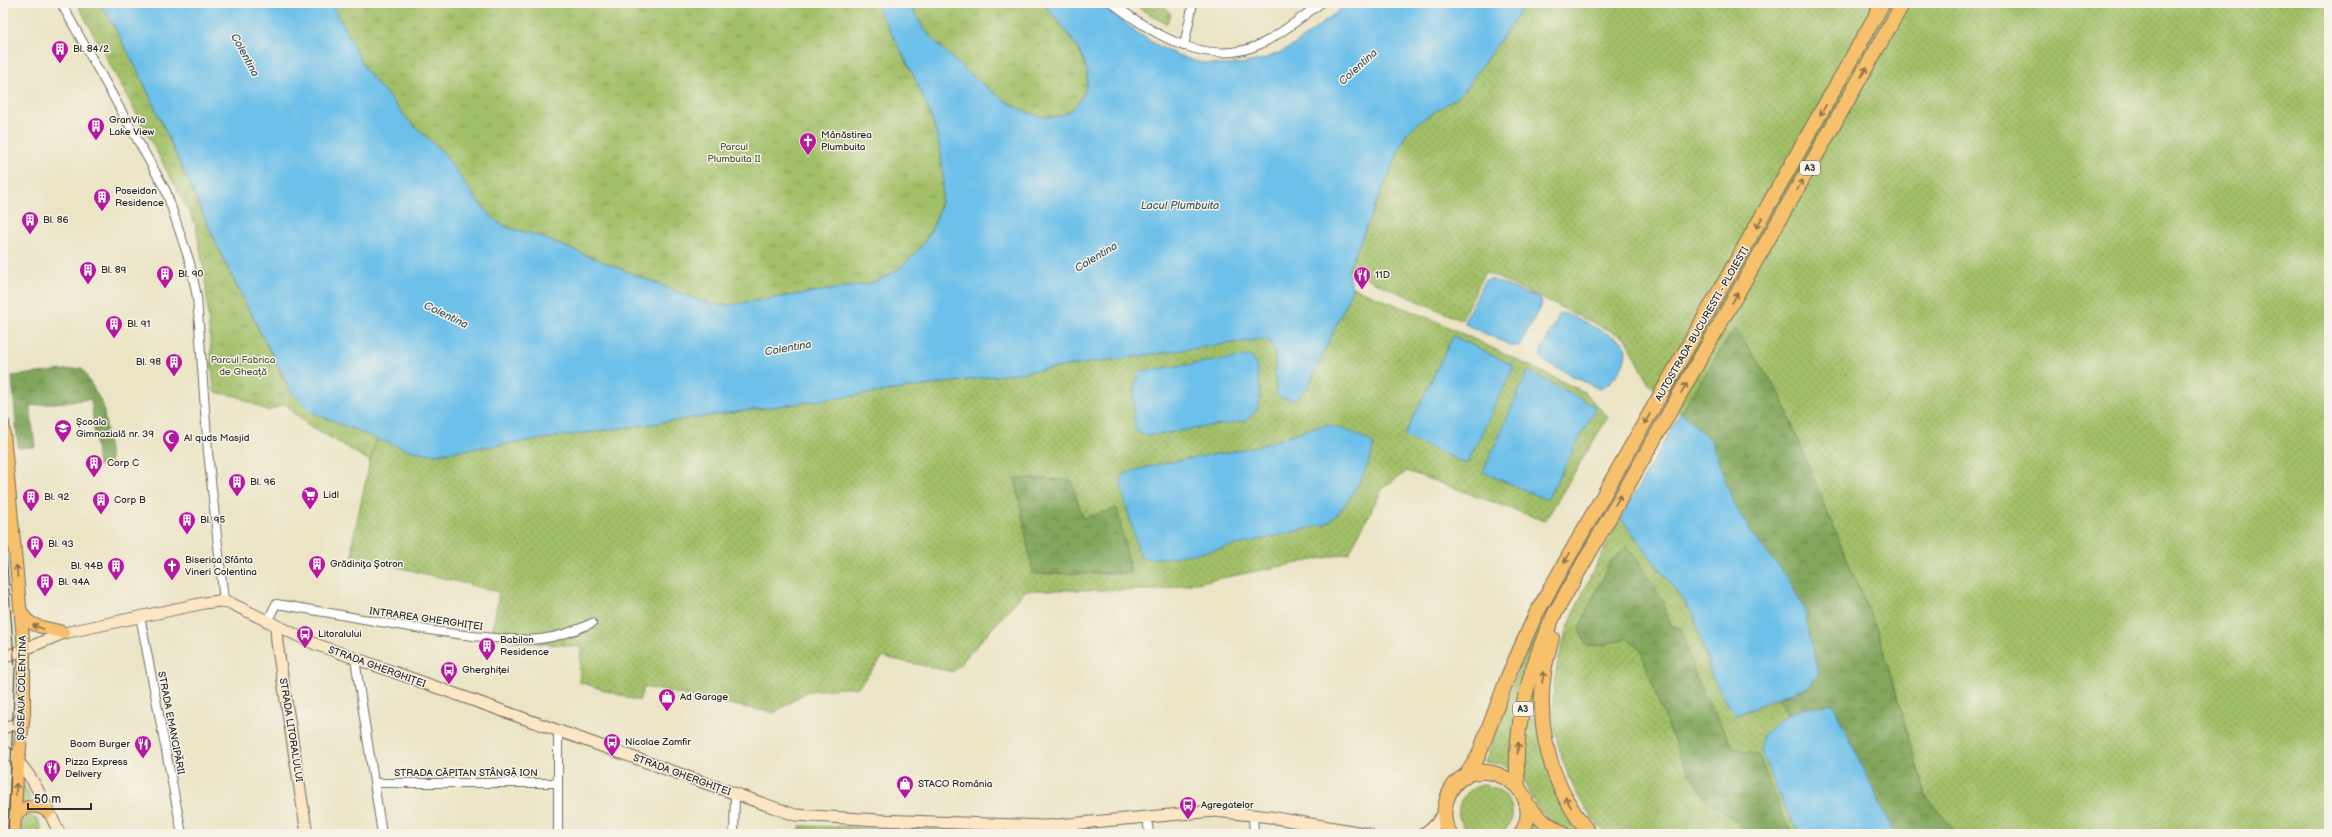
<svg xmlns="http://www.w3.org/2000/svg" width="2332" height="837" font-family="'Balsamiq Sans',sans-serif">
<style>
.grass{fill:url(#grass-dots);stroke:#667649}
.forest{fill:url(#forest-crowns);stroke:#566844}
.park{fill:url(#park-tufts);stroke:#667649}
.water{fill:#6dc0e9;stroke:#4c768a}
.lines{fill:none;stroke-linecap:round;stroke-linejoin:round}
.street-casing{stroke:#6e6c61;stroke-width:10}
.secondary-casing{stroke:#6e6c61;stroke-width:13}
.primary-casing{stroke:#6e6c61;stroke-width:14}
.highway-casing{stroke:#6e6c61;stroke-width:16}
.street{stroke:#fff;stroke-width:8}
.secondary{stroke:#fce6c4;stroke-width:11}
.primary{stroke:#f7c06c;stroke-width:12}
.highway{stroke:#f7c06c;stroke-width:14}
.tram{stroke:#2b2b2b;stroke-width:1}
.oneway{stroke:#876e48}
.labels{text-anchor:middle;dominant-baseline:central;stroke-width:3;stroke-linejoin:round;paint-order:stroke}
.shield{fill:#f7f3e8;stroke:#686764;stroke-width:1}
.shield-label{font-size:9px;font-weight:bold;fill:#2b2b2b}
.poi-label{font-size:10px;fill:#2b2b2b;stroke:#f7f3e8;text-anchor:start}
.park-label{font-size:10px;fill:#4f583d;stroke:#f7f3e8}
.street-label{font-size:10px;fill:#2b2b2b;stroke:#f7f3e8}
.water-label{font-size:11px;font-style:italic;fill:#3f5864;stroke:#f7f3e8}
</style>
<defs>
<pattern id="grass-dots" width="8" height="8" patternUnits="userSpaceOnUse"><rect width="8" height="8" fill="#a2c067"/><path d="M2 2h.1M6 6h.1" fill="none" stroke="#849c55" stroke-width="1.8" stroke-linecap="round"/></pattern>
<pattern id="forest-crowns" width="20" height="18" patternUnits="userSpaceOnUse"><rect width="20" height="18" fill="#81a65c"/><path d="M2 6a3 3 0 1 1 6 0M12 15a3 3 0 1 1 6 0" fill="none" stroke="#6a874c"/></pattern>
<pattern id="park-tufts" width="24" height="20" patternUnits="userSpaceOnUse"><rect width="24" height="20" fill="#a2c067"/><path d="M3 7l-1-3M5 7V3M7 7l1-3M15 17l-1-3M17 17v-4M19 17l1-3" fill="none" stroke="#849c55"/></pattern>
</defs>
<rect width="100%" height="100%" fill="#f7f3e8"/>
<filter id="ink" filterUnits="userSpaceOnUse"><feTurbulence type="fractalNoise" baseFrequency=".025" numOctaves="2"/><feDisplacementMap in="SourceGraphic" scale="8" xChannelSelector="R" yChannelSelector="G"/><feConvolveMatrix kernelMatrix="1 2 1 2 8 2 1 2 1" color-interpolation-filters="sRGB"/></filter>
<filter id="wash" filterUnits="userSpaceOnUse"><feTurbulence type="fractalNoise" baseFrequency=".012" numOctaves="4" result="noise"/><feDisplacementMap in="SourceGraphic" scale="16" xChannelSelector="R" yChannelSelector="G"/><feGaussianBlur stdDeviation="0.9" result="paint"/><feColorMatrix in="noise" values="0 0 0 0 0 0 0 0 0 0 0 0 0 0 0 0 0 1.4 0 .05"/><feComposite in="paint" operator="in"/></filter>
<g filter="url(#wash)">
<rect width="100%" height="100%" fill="#ebe4c5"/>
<g class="grass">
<path d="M1526,3H2329V834H1894L1833,704L1787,714L1762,736L1772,777L1799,834H1606C1586,814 1575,793 1565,767C1530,675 1580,598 1621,518L1694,615L1702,642L1737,715L1810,686L1818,673L1788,578L1754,537L1711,441L1649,384L1626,338L1485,272L1461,320L1348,270L1406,134C1423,115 1449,107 1466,88Z"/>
<path d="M1352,287L1438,322L1584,392L1608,417L1545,521L1407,471L1383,488L1349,553L1160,590H1026L953,672L883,657L858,687L808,691L774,713L644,687L639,701L579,682L581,647L510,640L492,635L499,592L353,556L352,544L370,461L377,439L413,451L434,454L1262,339L1269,341L1275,352L1276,393L1281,398L1289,400L1303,393L1308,387Z"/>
<path d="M1559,585L1562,587L1552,606L1512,770L1503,764L1485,762L1522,661Z"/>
<path d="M1542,654L1538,726L1585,834C1569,834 1556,828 1545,816C1534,805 1524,787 1522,771C1517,743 1535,683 1542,654Z"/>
<path d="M22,782L31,800L21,805Z"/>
<path d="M1481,785C1509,785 1525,817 1500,834H1470C1450,818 1458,792 1481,785Z"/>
<path d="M30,815L38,820L42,829L35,834L22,833V820Z"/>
<path d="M1533,819L1556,834H1528Z"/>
<path d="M800,826L1110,833V834H800Z"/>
</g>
<g class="forest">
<path d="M1735,328L1780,394L1825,507L1879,635L1927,798L1957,834H1894L1833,704L1787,714L1778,699L1810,686L1788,578L1754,537L1733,502L1711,441L1681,412Z"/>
<path d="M82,368L103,405L111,464L98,466L91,399L30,406L35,447L18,448L12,376Z"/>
<path d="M1015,478L1071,480L1083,518L1117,508L1131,573L1033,574Z"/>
<path d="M1628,546L1664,602L1666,613L1672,626L1681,628L1697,681L1732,746L1759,756L1784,819L1793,834H1744L1738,822L1706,799L1682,761L1661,709L1641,651L1627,638L1600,646L1586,645L1579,628L1610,562Z"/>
</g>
<g class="park">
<path d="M77,3H97L107,13L141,77L227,267L287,385L312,412L377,439L370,461L304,422L285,404L268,411L237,396L214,392L205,276L195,223Z"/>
<path d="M332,3H876C912,71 977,172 921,246C911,260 895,274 879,280C862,287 844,288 826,290C794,295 762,300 730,305H712L703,302L536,235L506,227L496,221L476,199L442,151L411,123L365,69Z"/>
<path d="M909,3H1044C1066,34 1110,72 1073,108C1062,119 1046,119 1033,114C1002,105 952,60 930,36C921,26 915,14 909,3Z"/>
<path d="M1142,3H1148L1156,8L1159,3H1162L1171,15L1166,24L1139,8Z"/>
</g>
<g class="water">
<path d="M97,3H332L365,69L411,123L442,151L476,199L496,221L506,227L536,235L703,302L721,306L869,284C890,277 908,263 922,245C977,171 911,71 875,3H909C915,14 921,26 930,36C952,60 1002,105 1033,114C1046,119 1062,119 1073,108C1110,72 1066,34 1044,3C1058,3 1081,0 1095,3C1105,5 1126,24 1135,31C1187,68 1235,77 1293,46L1349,3H1526L1466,88C1449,107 1423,115 1406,134L1348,270L1352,287L1348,299L1308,387L1296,400L1281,398L1276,393L1275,352L1269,341L1262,339L434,454L413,451L377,439L312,412L292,393L227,267L141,77L107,13Z"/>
<path d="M1491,279L1538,298L1542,303L1519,346H1512L1467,325L1464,321L1485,280Z"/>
<path d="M1560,313L1571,315L1623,342C1633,356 1614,384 1599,389L1545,362L1541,356V351Z"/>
<path d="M1453,336L1514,366L1467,464L1404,436Z"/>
<path d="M1250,356C1259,362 1262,394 1259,404C1257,411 1251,417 1245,421L1148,436L1139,433L1135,429C1133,414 1132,381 1141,371Z"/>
<path d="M1528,371L1596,407L1547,500L1483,472Z"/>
<path d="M1681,412L1711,441L1733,502L1754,537L1788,578L1804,609L1818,673L1810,686L1765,702L1737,715L1727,704L1710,672L1694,615L1621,518Z"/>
<path d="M1328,425C1344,429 1360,434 1373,444C1375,462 1342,515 1326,524C1298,530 1158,568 1140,556L1122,490L1121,480L1124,474C1167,459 1214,457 1258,446C1281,441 1304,427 1328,425Z"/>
<path d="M1833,704L1894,834H1799L1780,797L1760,749L1762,736C1790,709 1796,710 1833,704Z"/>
</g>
</g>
<g filter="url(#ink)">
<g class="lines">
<g class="street-casing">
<g id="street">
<path d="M61,3L166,191L190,263L197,297L208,452L224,601"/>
<path d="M1112,3C1154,35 1209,70 1263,43C1284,32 1302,17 1321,3"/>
<path d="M1184,46L1193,3"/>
<path d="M140,616L182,834"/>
<path d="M267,622L276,604C342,614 407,629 473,636C495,638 518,641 540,639C559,637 575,631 592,623"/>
<path d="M355,659L382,834"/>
<path d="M374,783H558"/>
<path d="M1253,815L1254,834"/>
<path d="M1147,816L1149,834"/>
<path d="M558,834V731"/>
<path d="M734,834L735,794"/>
</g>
</g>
<g class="secondary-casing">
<g id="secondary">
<path d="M276,626L277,643L307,834"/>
<path d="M3,658L64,633L204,603L219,601L228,602L315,644L795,815L879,820L1046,826L1215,811L1270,817L1369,834"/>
<path d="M3,728L17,724L24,713"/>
<path d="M3,751C30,763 46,808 60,834"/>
<path d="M1423,834L1436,824L1444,812"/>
</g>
</g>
<g class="primary-casing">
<g id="primary">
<path d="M3,423L24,649V713L17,774L14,834"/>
<path d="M21,611C30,630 47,626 64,633"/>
<path d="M15,817C22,805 37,803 48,812"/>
</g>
</g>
<g class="highway-casing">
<g id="highway">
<path d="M1552,638C1530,707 1544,779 1590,834"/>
<path d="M1465,777L1478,757L1509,674L1536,614L1883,3"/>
<path d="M1518,786C1512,728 1530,665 1555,613L1903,3"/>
<path d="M1526,804L1542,820L1563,834"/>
<path d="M1450,834C1443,823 1443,811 1447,799C1465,743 1552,783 1521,834"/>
</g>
</g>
<use href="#street" class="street"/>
<use href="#secondary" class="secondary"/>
<use href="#primary" class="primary"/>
<use href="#highway" class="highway"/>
<path class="tram" d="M3,514L15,670L8,834"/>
</g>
<defs><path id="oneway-shaft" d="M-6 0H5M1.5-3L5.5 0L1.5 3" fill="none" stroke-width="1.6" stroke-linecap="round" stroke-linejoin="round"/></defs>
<g class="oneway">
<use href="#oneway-shaft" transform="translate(1864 72) rotate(-61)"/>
<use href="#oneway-shaft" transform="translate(1823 110) rotate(120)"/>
<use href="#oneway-shaft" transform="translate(1800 185) rotate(-60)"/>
<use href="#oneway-shaft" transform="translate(1759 223) rotate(120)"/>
<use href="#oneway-shaft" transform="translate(1735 298) rotate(-60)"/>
<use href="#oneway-shaft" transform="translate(1684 388) rotate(-60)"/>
<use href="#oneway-shaft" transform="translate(1647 419) rotate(120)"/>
<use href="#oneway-shaft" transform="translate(1618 500) rotate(-60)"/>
<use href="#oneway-shaft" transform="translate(1567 558) rotate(119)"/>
<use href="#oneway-shaft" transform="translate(17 571) rotate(-95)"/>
<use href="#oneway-shaft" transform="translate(38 627) rotate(-161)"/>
<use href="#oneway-shaft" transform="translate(1543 677) rotate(-82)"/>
<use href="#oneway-shaft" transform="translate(1518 748) rotate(-85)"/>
<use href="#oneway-shaft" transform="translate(16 789) rotate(-87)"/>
<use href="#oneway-shaft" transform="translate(1568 802) rotate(-120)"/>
</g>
</g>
<defs>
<g id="building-pin" transform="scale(0.9)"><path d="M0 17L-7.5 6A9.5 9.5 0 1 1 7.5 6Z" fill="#b5179e" stroke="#f7f3e8"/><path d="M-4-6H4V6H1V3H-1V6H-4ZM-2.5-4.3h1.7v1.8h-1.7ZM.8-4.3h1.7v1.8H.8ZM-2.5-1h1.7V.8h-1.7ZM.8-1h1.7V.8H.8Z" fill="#fff"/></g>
<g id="church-pin" transform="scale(0.9)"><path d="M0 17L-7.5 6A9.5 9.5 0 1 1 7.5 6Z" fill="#b5179e" stroke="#f7f3e8"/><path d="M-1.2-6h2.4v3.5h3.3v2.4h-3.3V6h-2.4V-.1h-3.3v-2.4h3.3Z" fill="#fff"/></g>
<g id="restaurant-pin" transform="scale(0.9)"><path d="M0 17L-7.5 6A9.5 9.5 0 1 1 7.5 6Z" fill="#b5179e" stroke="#f7f3e8"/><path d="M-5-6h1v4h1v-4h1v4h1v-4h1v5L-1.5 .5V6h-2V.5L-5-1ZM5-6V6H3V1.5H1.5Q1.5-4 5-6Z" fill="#fff"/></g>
<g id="school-pin" transform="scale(0.9)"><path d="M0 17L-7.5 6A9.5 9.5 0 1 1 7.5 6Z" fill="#b5179e" stroke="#f7f3e8"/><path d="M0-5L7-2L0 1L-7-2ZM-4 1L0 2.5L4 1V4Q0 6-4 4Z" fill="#fff"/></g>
<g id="mosque-pin" transform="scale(0.9)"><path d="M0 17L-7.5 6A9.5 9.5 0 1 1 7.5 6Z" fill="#b5179e" stroke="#f7f3e8"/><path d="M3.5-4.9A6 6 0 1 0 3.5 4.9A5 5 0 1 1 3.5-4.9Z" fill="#fff"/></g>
<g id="supermarket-pin" transform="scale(0.9)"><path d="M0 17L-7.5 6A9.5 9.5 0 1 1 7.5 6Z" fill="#b5179e" stroke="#f7f3e8"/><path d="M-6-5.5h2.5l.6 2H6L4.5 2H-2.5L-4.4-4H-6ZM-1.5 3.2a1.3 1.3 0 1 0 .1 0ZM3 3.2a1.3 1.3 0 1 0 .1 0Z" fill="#fff"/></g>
<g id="bus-pin" transform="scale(0.9)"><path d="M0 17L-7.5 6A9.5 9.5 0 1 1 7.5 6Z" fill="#b5179e" stroke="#f7f3e8"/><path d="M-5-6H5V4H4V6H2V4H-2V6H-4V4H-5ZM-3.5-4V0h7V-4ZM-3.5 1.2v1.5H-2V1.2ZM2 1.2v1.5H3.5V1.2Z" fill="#fff"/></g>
<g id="shop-pin" transform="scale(0.9)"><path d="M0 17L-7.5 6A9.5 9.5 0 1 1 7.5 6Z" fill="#b5179e" stroke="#f7f3e8"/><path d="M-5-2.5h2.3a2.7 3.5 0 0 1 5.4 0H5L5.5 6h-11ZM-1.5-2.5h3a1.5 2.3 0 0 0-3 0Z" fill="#fff"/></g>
</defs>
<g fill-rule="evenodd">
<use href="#building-pin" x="60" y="49"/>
<use href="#building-pin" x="96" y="126"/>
<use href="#church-pin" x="808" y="141"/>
<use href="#building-pin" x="102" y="197"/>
<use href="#building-pin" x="30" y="220"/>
<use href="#building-pin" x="88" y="270"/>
<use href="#building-pin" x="165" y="274"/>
<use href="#restaurant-pin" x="1362" y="275"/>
<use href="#building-pin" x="114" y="324"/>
<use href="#building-pin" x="174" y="362"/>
<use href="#school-pin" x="63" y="428"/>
<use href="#mosque-pin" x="171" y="438"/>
<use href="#building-pin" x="94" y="463"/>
<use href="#building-pin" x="237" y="482"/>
<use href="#supermarket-pin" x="310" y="495"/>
<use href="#building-pin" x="31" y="497"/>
<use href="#building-pin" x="101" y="500"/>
<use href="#building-pin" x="187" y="520"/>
<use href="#building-pin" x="35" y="544"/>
<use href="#building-pin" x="317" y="564"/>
<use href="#building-pin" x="116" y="566"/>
<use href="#church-pin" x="172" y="566"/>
<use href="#building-pin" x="45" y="582"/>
<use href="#bus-pin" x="305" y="634"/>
<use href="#building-pin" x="487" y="646"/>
<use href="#bus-pin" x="449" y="670"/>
<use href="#shop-pin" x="667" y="697"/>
<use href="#bus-pin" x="612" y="742"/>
<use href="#restaurant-pin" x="143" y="744"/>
<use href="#restaurant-pin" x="52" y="768"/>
<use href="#shop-pin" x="905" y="784"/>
<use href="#bus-pin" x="1188" y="805"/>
</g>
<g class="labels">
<g class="shield">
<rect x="1800" y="161" width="20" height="14" rx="3"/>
<rect x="1513" y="702" width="20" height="14" rx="3"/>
</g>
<g class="shield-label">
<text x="1810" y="168">A3</text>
<text x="1523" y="709">A3</text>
</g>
<g class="poi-label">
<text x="73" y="49">Bl. 84/2</text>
<text x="109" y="120">GranVia<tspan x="109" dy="12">Lake View</tspan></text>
<text x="821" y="135">Mânăstirea<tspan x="821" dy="12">Plumbuita</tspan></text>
<text x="115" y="191">Poseidon<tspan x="115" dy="12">Residence</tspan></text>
<text x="43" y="220">Bl. 86</text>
<text x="101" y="270">Bl. 89</text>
<text x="178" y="274">Bl. 90</text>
<text x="1375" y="275">11D</text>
<text x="127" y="324">Bl. 91</text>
<text x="161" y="362" text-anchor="end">Bl. 98</text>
<text x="76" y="422">Școala<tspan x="76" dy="12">Gimnazială nr. 39</tspan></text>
<text x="184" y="438">Al quds Masjid</text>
<text x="107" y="463">Corp C</text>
<text x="250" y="482">Bl. 96</text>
<text x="323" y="495">Lidl</text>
<text x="44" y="497">Bl. 92</text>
<text x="114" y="500">Corp B</text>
<text x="200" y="520">Bl. 95</text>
<text x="48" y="544">Bl. 93</text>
<text x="185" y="560">Biserica Sfânta<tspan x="185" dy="12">Vineri Colentina</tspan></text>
<text x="330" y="564">Grădiniţa Şotron</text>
<text x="103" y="566" text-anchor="end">Bl. 94B</text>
<text x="58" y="582">Bl. 94A</text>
<text x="318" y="634">Litoralului</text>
<text x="500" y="640">Babilon<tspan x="500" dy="12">Residence</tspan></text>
<text x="462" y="670">Gherghiței</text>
<text x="680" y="697">Ad Garage</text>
<text x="625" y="742">Nicolae Zamfir</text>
<text x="130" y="744" text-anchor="end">Boom Burger</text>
<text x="65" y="762">Pizza Express<tspan x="65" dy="12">Delivery</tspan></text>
<text x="918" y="784">STACO România</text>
<text x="1201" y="805">Agregatelor</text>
</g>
<g class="park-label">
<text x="734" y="147">Parcul<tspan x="734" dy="12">Plumbuita II</tspan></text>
<text x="243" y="360">Parcul Fabrica<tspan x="243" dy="12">de Gheață</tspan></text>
</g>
<g class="street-label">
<text transform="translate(1702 324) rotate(-60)">AUTOSTRADA BUCURESTI - PLOIESTI</text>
<text transform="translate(426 619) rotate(8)">INTRAREA GHERGHIȚEI</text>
<text transform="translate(377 667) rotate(20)">STRADA GHERGHIȚEI</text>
<text transform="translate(22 688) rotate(-89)">ȘOSEAUA COLENTINA</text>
<text transform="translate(171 723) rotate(79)">STRADA EMANCIPĂRII</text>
<text transform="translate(291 730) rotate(81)">STRADA LITORALULUI</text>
<text x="466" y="773">STRADA CĂPITAN STÂNGĂ ION</text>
<text transform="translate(682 775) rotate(20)">STRADA GHERGHIȚEI</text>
</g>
<g class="water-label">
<text transform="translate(245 55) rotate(62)">Colentina</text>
<text transform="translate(1358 67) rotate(-42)">Colentina</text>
<text x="1180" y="205">Lacul Plumbuita</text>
<text transform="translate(1096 257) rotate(-31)">Colentina</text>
<text transform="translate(446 315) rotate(26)">Colentina</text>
<text transform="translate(788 348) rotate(-10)">Colentina</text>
</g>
</g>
<rect width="2332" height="837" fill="none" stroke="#f7f3e8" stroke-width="16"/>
<path d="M28 803v6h63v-6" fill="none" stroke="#2b2b2b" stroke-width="2"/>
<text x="34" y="803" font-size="12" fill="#2b2b2b" stroke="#f7f3e8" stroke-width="3" paint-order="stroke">50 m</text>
</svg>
